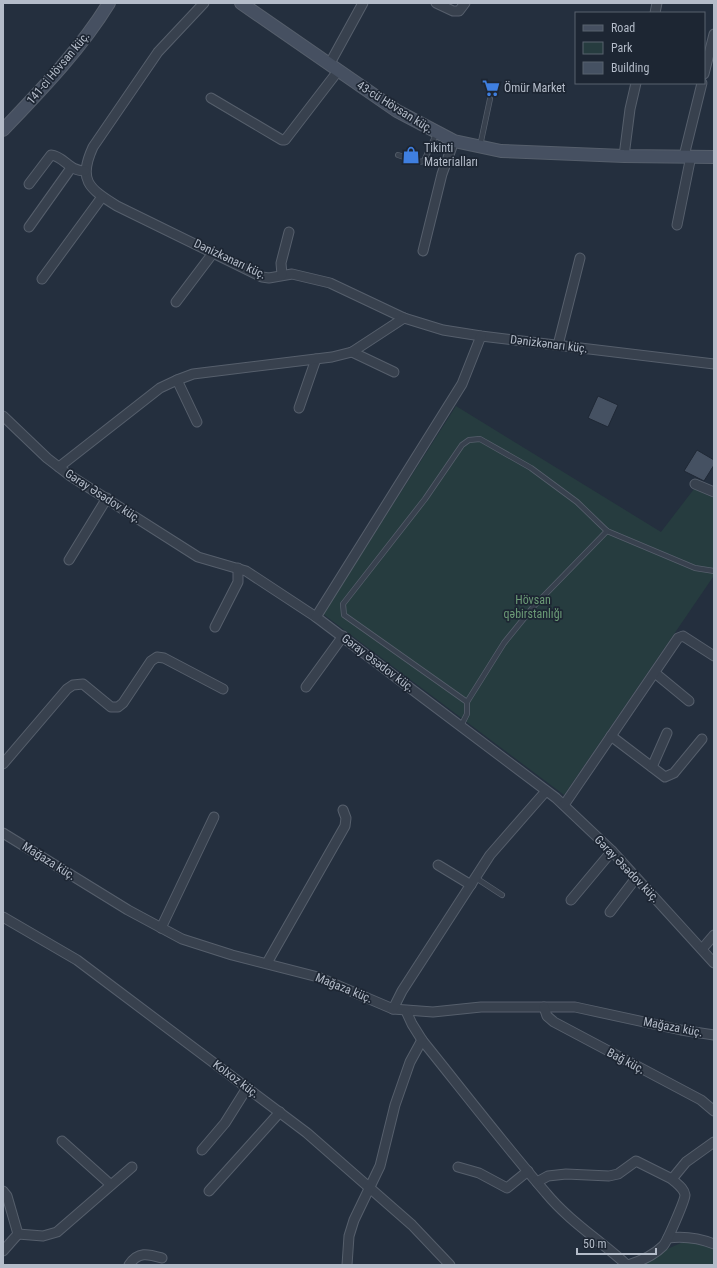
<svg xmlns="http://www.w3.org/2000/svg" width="717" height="1268" font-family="'Roboto Condensed',sans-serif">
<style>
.green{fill:#263c3f}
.building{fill:#455162;stroke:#1f2835}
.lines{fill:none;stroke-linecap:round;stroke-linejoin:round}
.service-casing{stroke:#565f6c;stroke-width:6}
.minor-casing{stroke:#565f6c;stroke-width:11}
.secondary-casing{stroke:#565f6c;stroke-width:14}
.service{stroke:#38414e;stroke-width:4.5}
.minor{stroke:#38414e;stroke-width:9}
.secondary{stroke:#465061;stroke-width:12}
.labels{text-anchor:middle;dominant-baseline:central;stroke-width:3.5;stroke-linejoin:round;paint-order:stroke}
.street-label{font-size:12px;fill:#b4bcc9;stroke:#1d2633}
.poi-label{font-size:12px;fill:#b4bcc9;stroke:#1d2633;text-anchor:start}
.park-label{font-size:12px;fill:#6b9a76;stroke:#1d2633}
</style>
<rect width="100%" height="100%" fill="#242f3e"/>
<g class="green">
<path d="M456,406L661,532L694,489L714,498L713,577L564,795L323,614Z"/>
<path d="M681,1243H696L714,1249V1265H640L665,1250Z"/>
</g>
<g class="building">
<path d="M598,396L618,405L608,427L588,418Z"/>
<path d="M697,450L714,460V465L704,481L684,471Z"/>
</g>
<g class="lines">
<g class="service-casing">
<g id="service">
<path d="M480,146L490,99"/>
<path d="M398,155L419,162L424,161L437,132"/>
<path d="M467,702L344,615L343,604L425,499L462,445L469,440L480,439L531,468L577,502L607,531L695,568L714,571"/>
<path d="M461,726L467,714V702L504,643L534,606L607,531"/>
<path d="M476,878L502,895"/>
</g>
</g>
<g class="minor-casing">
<g id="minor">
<path d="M204,3L158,52L93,147C78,180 88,188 117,206L262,277L269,278L292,274L330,283L404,318L443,330L481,336L714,364"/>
<path d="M436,3L453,11H459L465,3"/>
<path d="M655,13L657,3"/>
<path d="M329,65L363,3"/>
<path d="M704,74L714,34"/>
<path d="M211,98L282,140H285L338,71"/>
<path d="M624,156L630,109L636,83"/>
<path d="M684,156L702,83"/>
<path d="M29,184L51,155C64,156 68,171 85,171"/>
<path d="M677,225L691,156"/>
<path d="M29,227L71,168"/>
<path d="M423,251L442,174L454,141"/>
<path d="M282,275L281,263L289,232"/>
<path d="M42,279L102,197"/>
<path d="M176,302L213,253"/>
<path d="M558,345L580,258"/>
<path d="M352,352L394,372"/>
<path d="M177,380L197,422"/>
<path d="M299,408L316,359"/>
<path d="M3,416L47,458L69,475L198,557L246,571L316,617L556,798L612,851L714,963"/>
<path d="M59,467L160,388L177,380L193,374L332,357L352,352L404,318"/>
<path d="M695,484L714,492"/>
<path d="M69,560L107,498"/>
<path d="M316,617L462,384L481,336"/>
<path d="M215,627L238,582V568"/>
<path d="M655,673L689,701"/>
<path d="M306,687L343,636"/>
<path d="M611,736L665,777L674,773L702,739"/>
<path d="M3,764L67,689L73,685L83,684L111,707H118L123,703L151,661L157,657L164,658L223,689"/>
<path d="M652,767L667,733"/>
<path d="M564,805L678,638L683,636L714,656"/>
<path d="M3,833L128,910L182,939L232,955L318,977L393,1009L433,1012L481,1007H575L681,1030L714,1035"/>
<path d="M438,865L471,885"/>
<path d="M571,900L612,851"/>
<path d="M610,912L636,878"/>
<path d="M3,917L77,960L307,1133L412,1225L450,1265"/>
<path d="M161,928L214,817"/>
<path d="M702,949L714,935"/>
<path d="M267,963L345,826L346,818L343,810"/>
<path d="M544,1007L547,1016L554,1022L701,1100L714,1111"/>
<path d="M393,1009L402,991L490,855L546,791"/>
<path d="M406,1011L412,1024L422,1040C463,1091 503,1143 546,1193C569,1221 601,1241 627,1265"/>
<path d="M62,1141L110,1184"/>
<path d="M202,1150L225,1123L247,1088"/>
<path d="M458,1167L479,1173L507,1188L528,1171"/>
<path d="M537,1182L548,1176L566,1174L609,1176L618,1174L636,1161L672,1179"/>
<path d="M3,1191L7,1196L18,1234L3,1251"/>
<path d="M209,1191L280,1112"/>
<path d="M18,1234L43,1236L57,1232L132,1167"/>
<path d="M668,1238C684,1236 699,1238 714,1244"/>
<path d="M129,1265C138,1251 148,1254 162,1258"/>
<path d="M347,1265L349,1236L354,1220L380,1166L395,1105L410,1062L422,1040"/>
<path d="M628,1265C641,1261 653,1256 663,1246C667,1242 685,1200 685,1195C684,1188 677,1184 672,1179L686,1162L714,1142"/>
</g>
</g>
<g class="secondary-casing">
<g id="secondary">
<path d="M241,3L397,111L454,141L501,151L624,156L714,157"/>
<path d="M3,130C41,90 80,50 109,3"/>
</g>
</g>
<use href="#service" class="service"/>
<use href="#minor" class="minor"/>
<use href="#secondary" class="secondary"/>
</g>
<defs>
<g id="supermarket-bare" transform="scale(1.38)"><path d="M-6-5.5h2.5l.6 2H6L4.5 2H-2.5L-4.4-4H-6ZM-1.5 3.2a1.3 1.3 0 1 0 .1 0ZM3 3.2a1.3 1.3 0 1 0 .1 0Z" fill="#3f7fe0" stroke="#1d2633" stroke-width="2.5" paint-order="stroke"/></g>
<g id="shop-bare" transform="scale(1.38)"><path d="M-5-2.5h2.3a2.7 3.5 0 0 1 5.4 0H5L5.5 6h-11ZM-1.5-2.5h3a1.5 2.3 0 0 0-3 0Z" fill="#3f7fe0" stroke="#1d2633" stroke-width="2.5" paint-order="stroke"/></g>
</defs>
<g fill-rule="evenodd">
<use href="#supermarket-bare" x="491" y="88"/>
<use href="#shop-bare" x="411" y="155"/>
</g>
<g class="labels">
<g class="street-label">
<text transform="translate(58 68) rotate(-50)">141-ci Hövsan küç.</text>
<text transform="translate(395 107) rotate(32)">43-cü Hövsan küç.</text>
<text transform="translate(230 259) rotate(25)">Dənizkənarı küç.</text>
<text transform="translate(549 344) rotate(7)">Dənizkənarı küç.</text>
<text transform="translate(103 496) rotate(33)">Gəray Əsədov küç.</text>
<text transform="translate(378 663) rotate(37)">Gəray Əsədov küç.</text>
<text transform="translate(49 861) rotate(32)">Mağaza küç.</text>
<text transform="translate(627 869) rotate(46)">Gəray Əsədov küç.</text>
<text transform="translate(344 988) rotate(22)">Mağaza küç.</text>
<text transform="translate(673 1027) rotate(11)">Mağaza küç.</text>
<text transform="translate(626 1061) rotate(28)">Bağ küç.</text>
<text transform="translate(236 1079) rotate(37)">Kolxoz küç.</text>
</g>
<g class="poi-label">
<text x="504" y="88">Ömür Market</text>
<text x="424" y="148">Tikinti<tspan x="424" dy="14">Materialları</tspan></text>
</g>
<g class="park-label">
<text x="533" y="600">Hövsan<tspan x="533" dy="14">qəbirstanlığı</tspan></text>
</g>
</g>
<rect width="717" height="1268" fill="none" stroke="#b4bcc9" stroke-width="8"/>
<rect x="575" y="12" width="130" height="72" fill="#1d2633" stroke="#59626f"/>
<rect x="583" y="25" width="20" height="6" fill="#465061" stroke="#59626f"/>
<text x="611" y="32" font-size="12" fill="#b4bcc9">Road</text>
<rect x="583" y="42" width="20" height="12" fill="#263c3f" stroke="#59626f"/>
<text x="611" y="52" font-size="12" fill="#b4bcc9">Park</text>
<rect x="583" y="62" width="20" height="12" fill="#455162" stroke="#59626f"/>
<text x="611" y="72" font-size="12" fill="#b4bcc9">Building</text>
<path d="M577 1248v6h79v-6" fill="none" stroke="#b4bcc9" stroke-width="2"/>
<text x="583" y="1248" font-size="12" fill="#b4bcc9" stroke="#1d2633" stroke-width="3" paint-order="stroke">50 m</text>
</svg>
